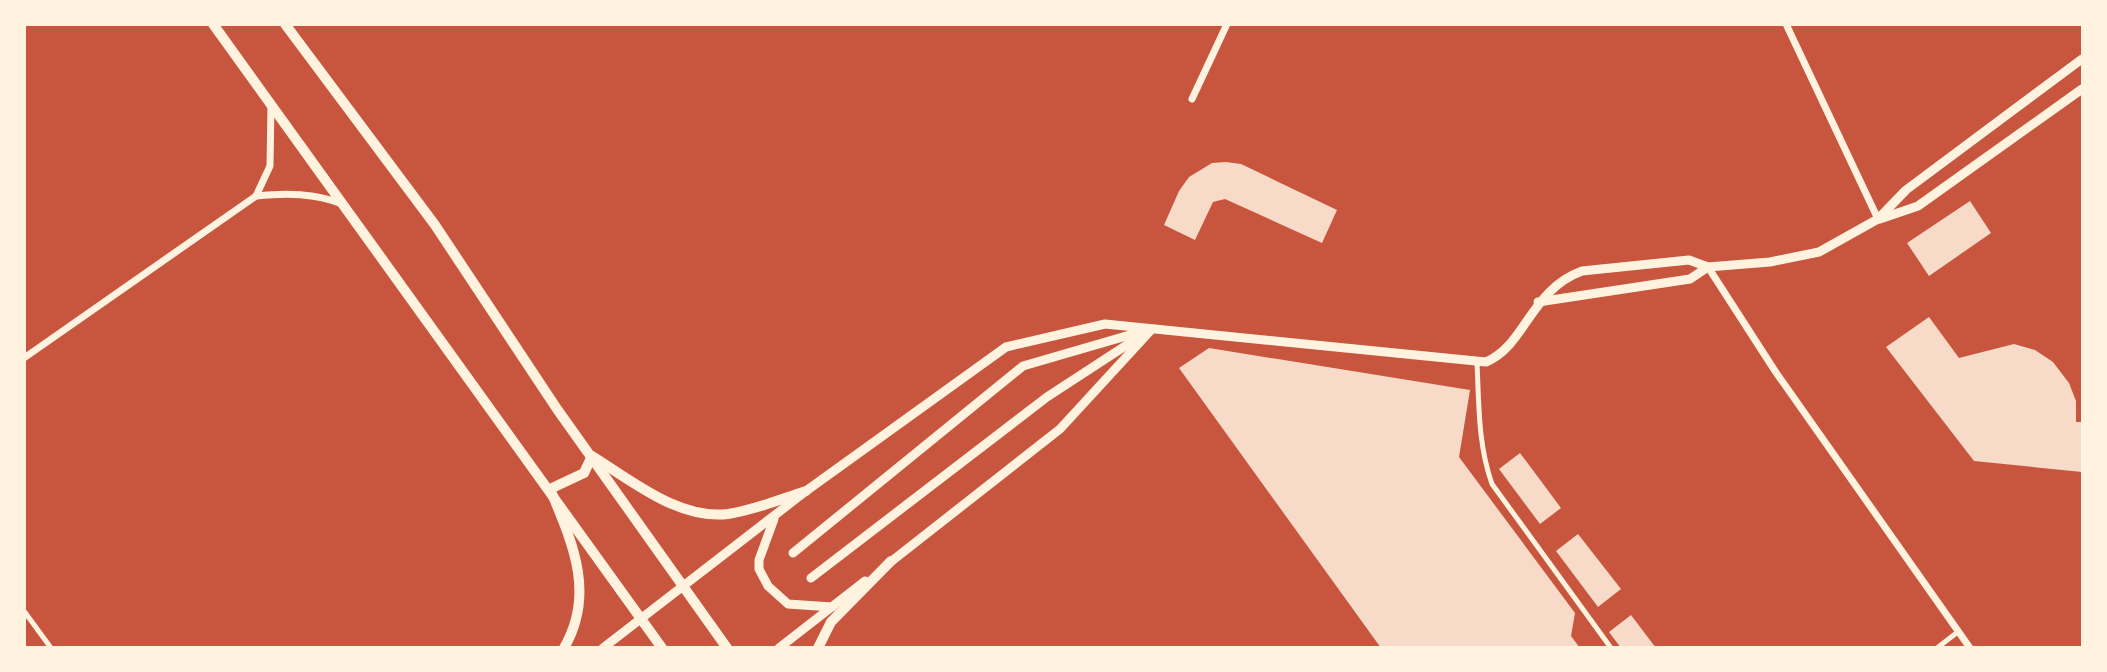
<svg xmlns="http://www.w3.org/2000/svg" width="2107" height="672" font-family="Manrope,sans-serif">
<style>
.building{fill:#f7dbc8}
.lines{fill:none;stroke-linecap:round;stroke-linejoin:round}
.pedestrian{stroke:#fff3e0;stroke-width:5}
.minor{stroke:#fff3e0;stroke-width:7}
.tertiary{stroke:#fff3e0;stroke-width:9}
.primary{stroke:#fff3e0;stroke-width:10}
</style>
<rect width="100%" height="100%" fill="#c8553d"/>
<g class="building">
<path d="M1226,162L1241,164L1337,210L1322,243L1225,199L1213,202L1195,240L1164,225L1179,191L1189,177L1212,163Z"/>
<path d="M1970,201L1991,233L1929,276L1907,243Z"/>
<path d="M1929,317L1959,358L2014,344L2035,350L2053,362L2069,383L2076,401V422H2082V472L1974,461L1886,347Z"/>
<path d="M1209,348L1470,390L1459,457L1575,613L1571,636L1580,648H1381L1179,368Z"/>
<path d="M1520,453L1561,508L1540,524L1499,469Z"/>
<path d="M1578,534L1621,589L1598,607L1556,551Z"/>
<path d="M1631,615L1656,648H1621L1609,632Z"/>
</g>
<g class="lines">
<g class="pedestrian">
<path d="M1477,363C1479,404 1478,445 1492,484L1611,648"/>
<path d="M24,611L51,648"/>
<path d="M1937,648L1959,631"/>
</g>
<g class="minor">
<path d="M1786,24L1878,219"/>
<path d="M1192,99L1227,24"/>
<path d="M256,196L270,166L271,105"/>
<path d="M1708,267L1775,371L1970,648"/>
<path d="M24,358L256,196C286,193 315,193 342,204"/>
</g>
<g class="tertiary">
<path d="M1880,219L1918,206L2082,89"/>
<path d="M1538,302L1690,279L1708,267"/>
<path d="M774,519L759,560V569L768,586L788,604L832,607"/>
<path d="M793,553L1023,366L1147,330"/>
<path d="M888,564L1060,429L1152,329"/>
<path d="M811,578L1047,397L1142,335"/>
<path d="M603,648L806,491L1006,347L1105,324L1486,362C1526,345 1530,290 1582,271L1689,260L1708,267L1770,262L1819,252L1878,219L1906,190L2082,59"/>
<path d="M779,648L865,581"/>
</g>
<g class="primary">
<path d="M213,24L662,648"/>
<path d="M285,24L435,225L557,409L727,648"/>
<path d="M564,648C596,593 572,542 550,489L584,473L592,456C632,481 679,520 728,514C755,510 781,499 806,491"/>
<path d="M818,648L831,622L891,561"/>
</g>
</g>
<rect width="2107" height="672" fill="none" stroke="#fff3e0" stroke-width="52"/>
</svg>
